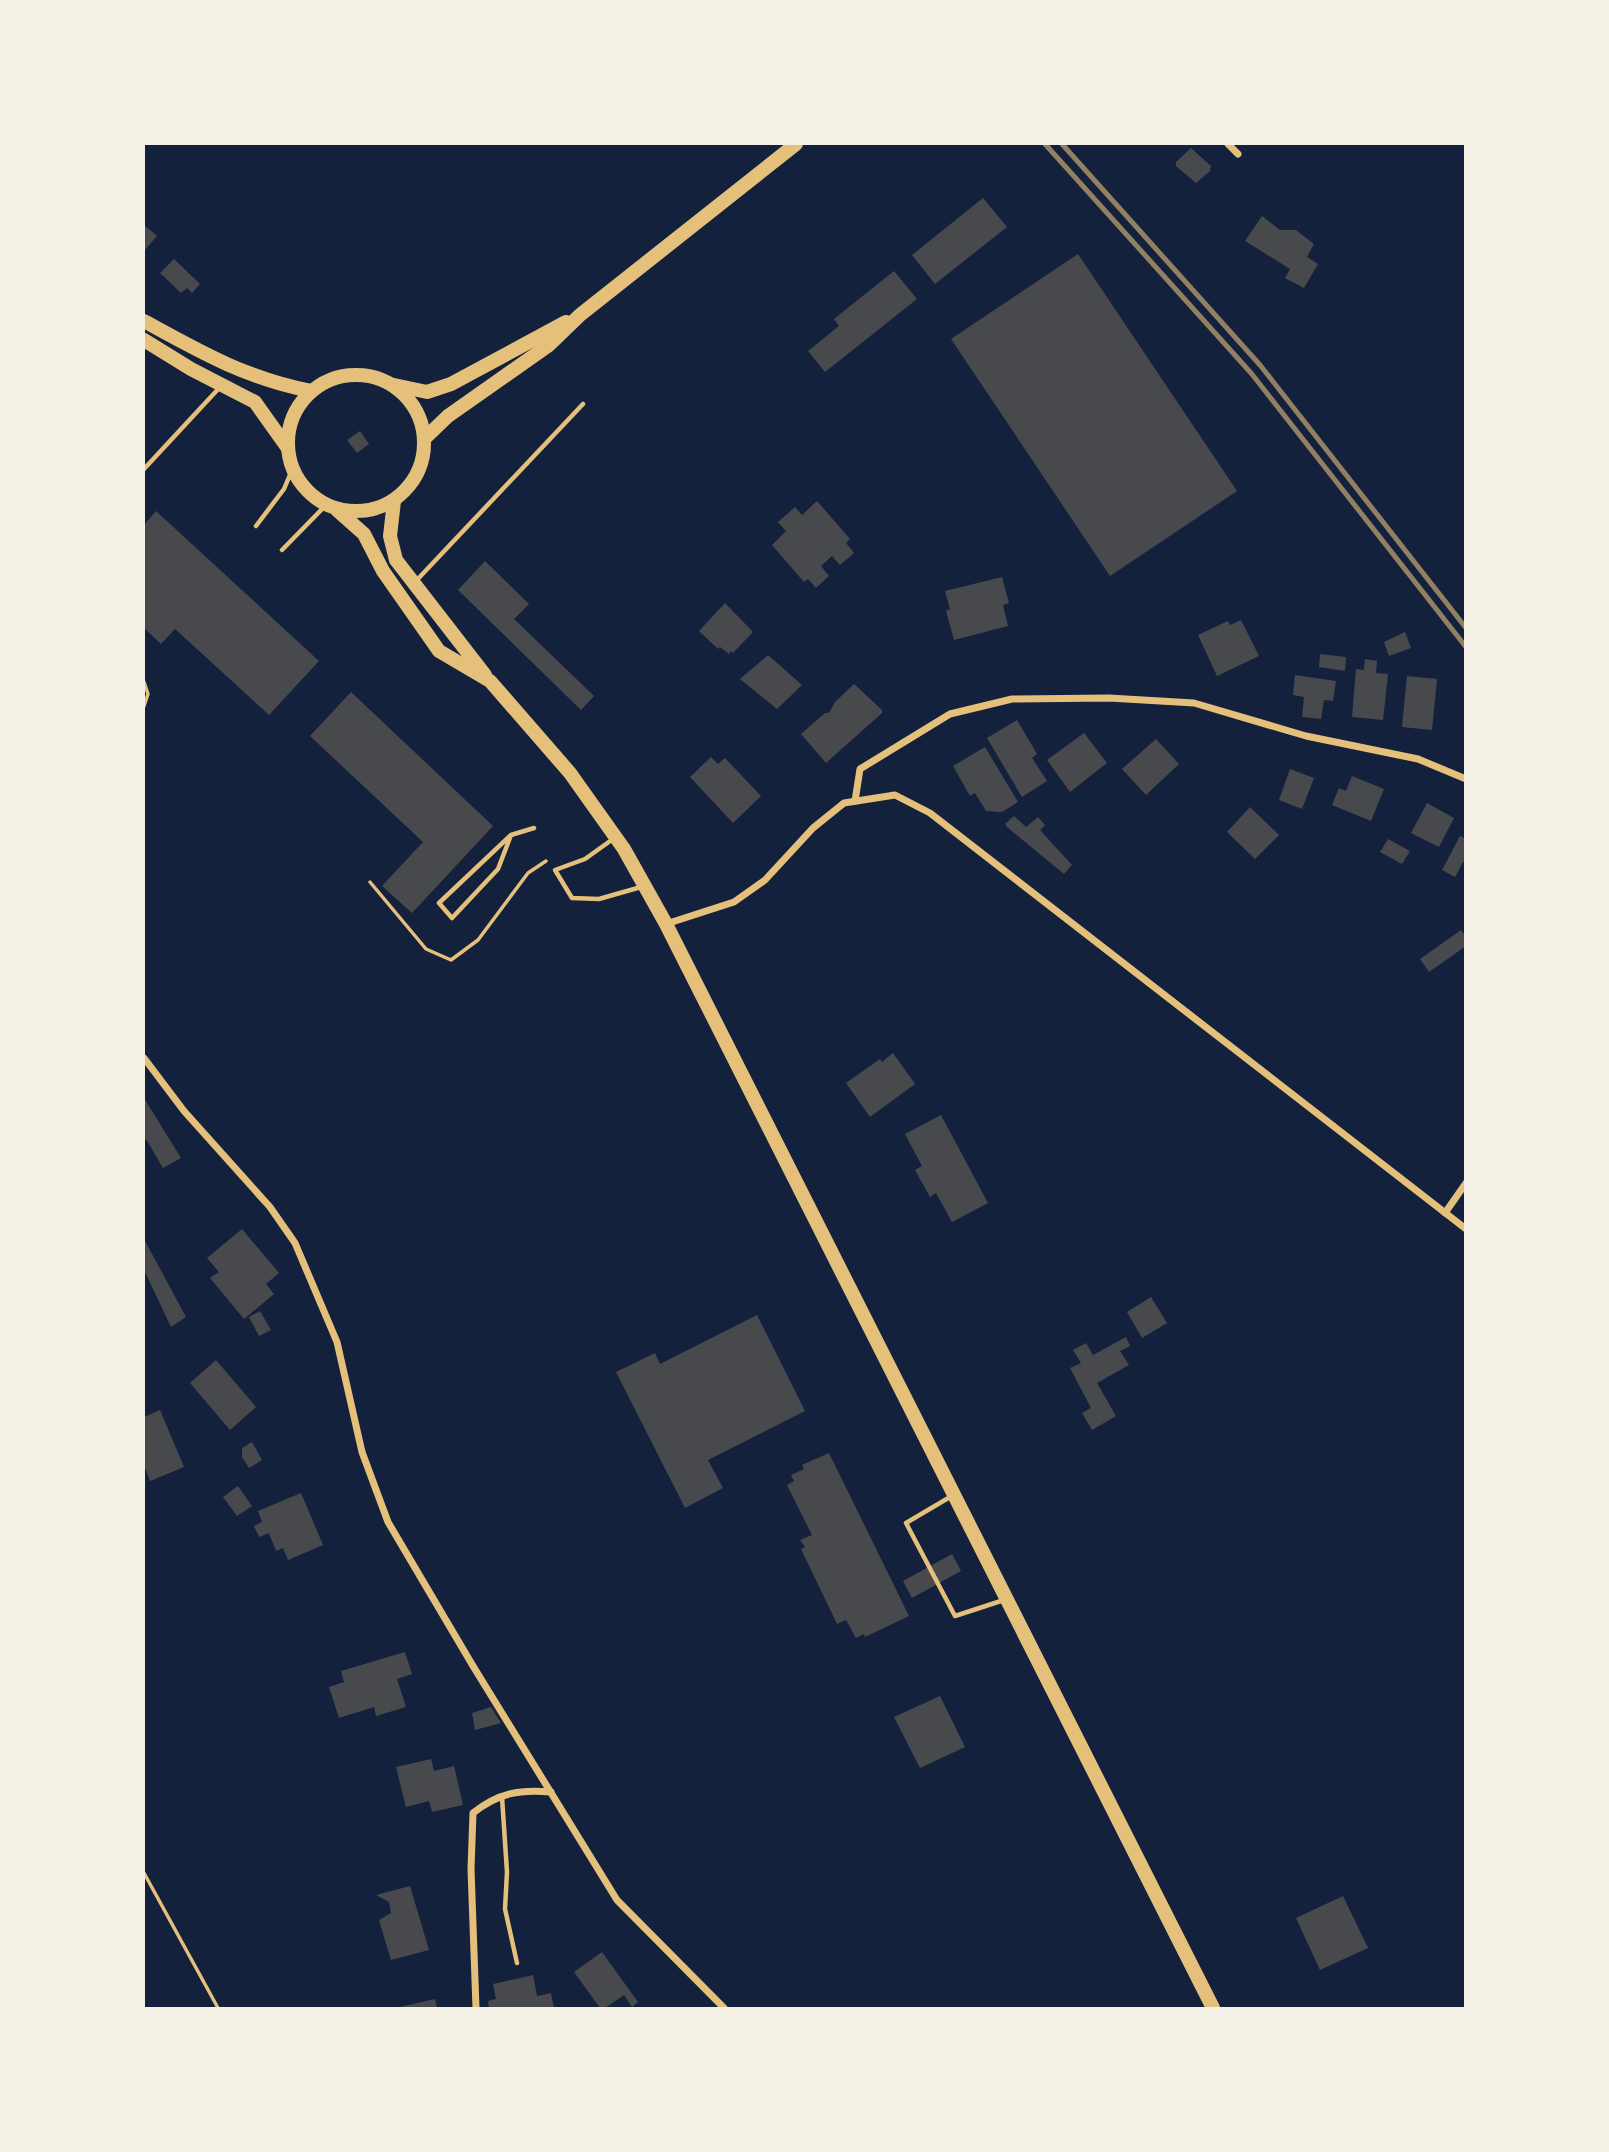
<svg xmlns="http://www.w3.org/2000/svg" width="1609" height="2152" font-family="'Asap Condensed',sans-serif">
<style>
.building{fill:#48494c}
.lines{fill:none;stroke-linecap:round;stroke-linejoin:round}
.path{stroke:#e5c07b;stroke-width:3.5}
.service{stroke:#e5c07b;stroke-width:4.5}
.minor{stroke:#e5c07b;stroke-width:7}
.primary{stroke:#e5c07b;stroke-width:14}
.rail{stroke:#918062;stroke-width:5}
</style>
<rect width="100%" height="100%" fill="#14213d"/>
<g class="building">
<path d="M1191,148L1211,166L1210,171L1196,183L1176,166V162Z"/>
<path d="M983,198L1007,227L935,284L912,255Z"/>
<path d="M1262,216L1280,230H1296L1314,244L1307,257L1318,264L1304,288L1285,278L1290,269L1245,241Z"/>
<path d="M144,225L157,236L144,251Z"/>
<path d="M1078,254L1237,491L1110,576L951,339Z"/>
<path d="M174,259L200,284L192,293L187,288L181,293L160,273Z"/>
<path d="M894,271L917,299L825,372L808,351L839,326L834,319Z"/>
<path d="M360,431L369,444L357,453L347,440Z"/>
<path d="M817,501L850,539L846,543L854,553L840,565L832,556L821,566L829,576L816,588L808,579L804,582L772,545L786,531L778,522L795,507L802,515Z"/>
<path d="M156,511L319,661L269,715L175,629L161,644L144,628V525Z"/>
<path d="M485,561L529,604L514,619L594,696L581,710L458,590Z"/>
<path d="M1002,577L1009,603L1003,605L1008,626L954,640L946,611L950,609L945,591Z"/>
<path d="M725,603L753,632L733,653L731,651L729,654L720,647L718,649L699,631Z"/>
<path d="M1241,620L1259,656L1217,676L1198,635L1228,621L1230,625Z"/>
<path d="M1405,632L1411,648L1389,656L1384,642Z"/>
<path d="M1320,654L1346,657L1345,671L1319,667Z"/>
<path d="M768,655L802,685L777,709L740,679Z"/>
<path d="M1365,659L1377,661L1376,673L1388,674L1383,720L1352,717L1356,669L1364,670Z"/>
<path d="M1295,675L1336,681L1333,701L1324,700L1321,719L1302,717L1304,697L1293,695Z"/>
<path d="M1407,676L1437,679L1432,730L1402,727Z"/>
<path d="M854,684L882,710V713L826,763L801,734L825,713H829L835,702Z"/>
<path d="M351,692L493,826L412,913L382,886L423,842L310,736Z"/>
<path d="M1017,720L1037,754L1032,758L1047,781L1022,797L987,738Z"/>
<path d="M1084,733L1107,763L1070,792L1047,760Z"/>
<path d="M1156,739L1179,764L1146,795L1122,769Z"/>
<path d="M985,747L1018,802L1002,812L986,811L975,793L970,796L953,766Z"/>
<path d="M711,757L718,764L725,758L761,796L733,823L690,777Z"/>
<path d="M1290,769L1314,778L1302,809L1279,800Z"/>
<path d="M1352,776L1384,789L1371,821L1332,805L1339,788L1346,791Z"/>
<path d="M1427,803L1454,818L1439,847L1411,833Z"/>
<path d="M1250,807L1279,835L1255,859L1227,832Z"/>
<path d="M1014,816L1026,827L1038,817L1045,825L1040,830L1072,865L1064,874L1008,828L1005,824Z"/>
<path d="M1460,836L1466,839V863L1463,862L1455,877L1442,870Z"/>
<path d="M1388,839L1410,851L1402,864L1380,852Z"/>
<path d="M1461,930L1466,937V946L1429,972L1420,959Z"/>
<path d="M893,1053L915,1084L870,1117L846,1083L880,1059L882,1062Z"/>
<path d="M144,1098L181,1158L163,1168L146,1139L144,1141Z"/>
<path d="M941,1115L988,1203L952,1222L936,1193L930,1197L915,1170L922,1166L905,1134Z"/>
<path d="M242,1229L279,1273L266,1284L274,1294L244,1319L210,1278L219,1272L207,1258Z"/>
<path d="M144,1239L186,1317L171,1327L144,1270Z"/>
<path d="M1151,1297L1167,1323L1142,1338L1127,1312Z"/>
<path d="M260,1311L271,1330L259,1336L249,1317Z"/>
<path d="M757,1315L805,1411L708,1460L723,1488L685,1508L616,1372L655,1353L660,1364Z"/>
<path d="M1126,1337L1130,1346L1120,1351L1129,1365L1097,1383L1116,1416L1092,1430L1082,1413L1091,1408L1070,1368L1081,1363L1073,1350L1086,1343L1093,1355Z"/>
<path d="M216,1360L256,1407L230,1430L190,1383Z"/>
<path d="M160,1410L184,1467L150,1481L144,1465V1417Z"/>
<path d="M252,1442L262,1460L249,1468L242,1457V1448Z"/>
<path d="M829,1453L909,1616L865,1637L864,1634L856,1638L846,1620L837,1624L801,1549L805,1547L800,1540L812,1535L787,1485L794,1481L791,1475L804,1469L802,1465Z"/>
<path d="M238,1486L252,1506L237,1516L223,1497Z"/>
<path d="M301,1493L323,1545L288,1560L283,1548L276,1551L269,1533L259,1537L254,1526L262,1522L258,1511Z"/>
<path d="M952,1554L961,1571L912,1598L903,1581Z"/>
<path d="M405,1652L412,1674L397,1679L406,1707L376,1716L374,1707L339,1718L329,1687L344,1682L341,1671Z"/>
<path d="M940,1696L965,1747L920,1768L894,1717Z"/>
<path d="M491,1707L501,1723L475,1730L472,1713Z"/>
<path d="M431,1759L434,1771L454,1766L463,1805L432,1812L429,1801L406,1807L396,1767Z"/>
<path d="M410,1886L429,1950L391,1960L379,1920L391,1913L389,1902L376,1895Z"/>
<path d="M1343,1896L1368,1948L1320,1970L1296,1918Z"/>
<path d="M602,1952L638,2002L632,2007L624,1995L605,2008H600L574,1972Z"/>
<path d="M533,1975L537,1996L551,1993L554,2008H489L488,2001L496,1999L493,1984Z"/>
<path d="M435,1999L437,2008H400V2007Z"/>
</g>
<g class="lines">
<g class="path">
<path d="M144,682L148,694L144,706"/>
<path d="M370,882L426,949L451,960L478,940L528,873L546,861"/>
<path d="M144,1873L218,2008"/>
</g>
<g class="service">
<path d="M144,469L221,386"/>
<path d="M256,526L284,489L292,470"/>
<path d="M282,550L326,505"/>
<path d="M415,582L583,404"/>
<path d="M511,835L498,869L452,918L439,903L511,835L534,828"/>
<path d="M613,839L585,859L555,870L572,898L599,899L641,887"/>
<path d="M950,1497L906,1523L955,1616L1004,1600"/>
<path d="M502,1797L507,1872L505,1909L517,1963"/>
</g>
<g class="minor">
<path d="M1228,144L1238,154"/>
<path d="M855,801L860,769L950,714L1012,699L1109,698L1194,703L1306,736L1418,759L1466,779"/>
<path d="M666,924L734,902L765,880L813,828L844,803L895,795L930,813L1466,1229"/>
<path d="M144,1058L184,1111L270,1207L295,1243L337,1342L362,1452L388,1522L473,1666L617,1900L724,2008"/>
<path d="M1445,1213L1466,1183"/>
<path d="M476,2008L471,1869L473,1813C498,1793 520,1789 551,1792"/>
</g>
<g class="primary">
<path d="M144,321C200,352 248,379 311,391"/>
<path d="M144,340L191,369L255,402L287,447"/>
<circle cx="356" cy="443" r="68"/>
<path d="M394,385L427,392L451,384L566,322"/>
<path d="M424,439L448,416L549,345L580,315L796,144"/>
<path d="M394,501L390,536L396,560L485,675"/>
<path d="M337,510L364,534L383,571L439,651L490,681L570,773L624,849L666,924L1213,2008"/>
</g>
<g class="rail">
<path d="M1045,144L1251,373L1466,647"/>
<path d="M1062,144L1260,365L1466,628"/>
</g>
</g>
<rect width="1609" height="2152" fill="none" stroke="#f6f1e7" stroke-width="290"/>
</svg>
